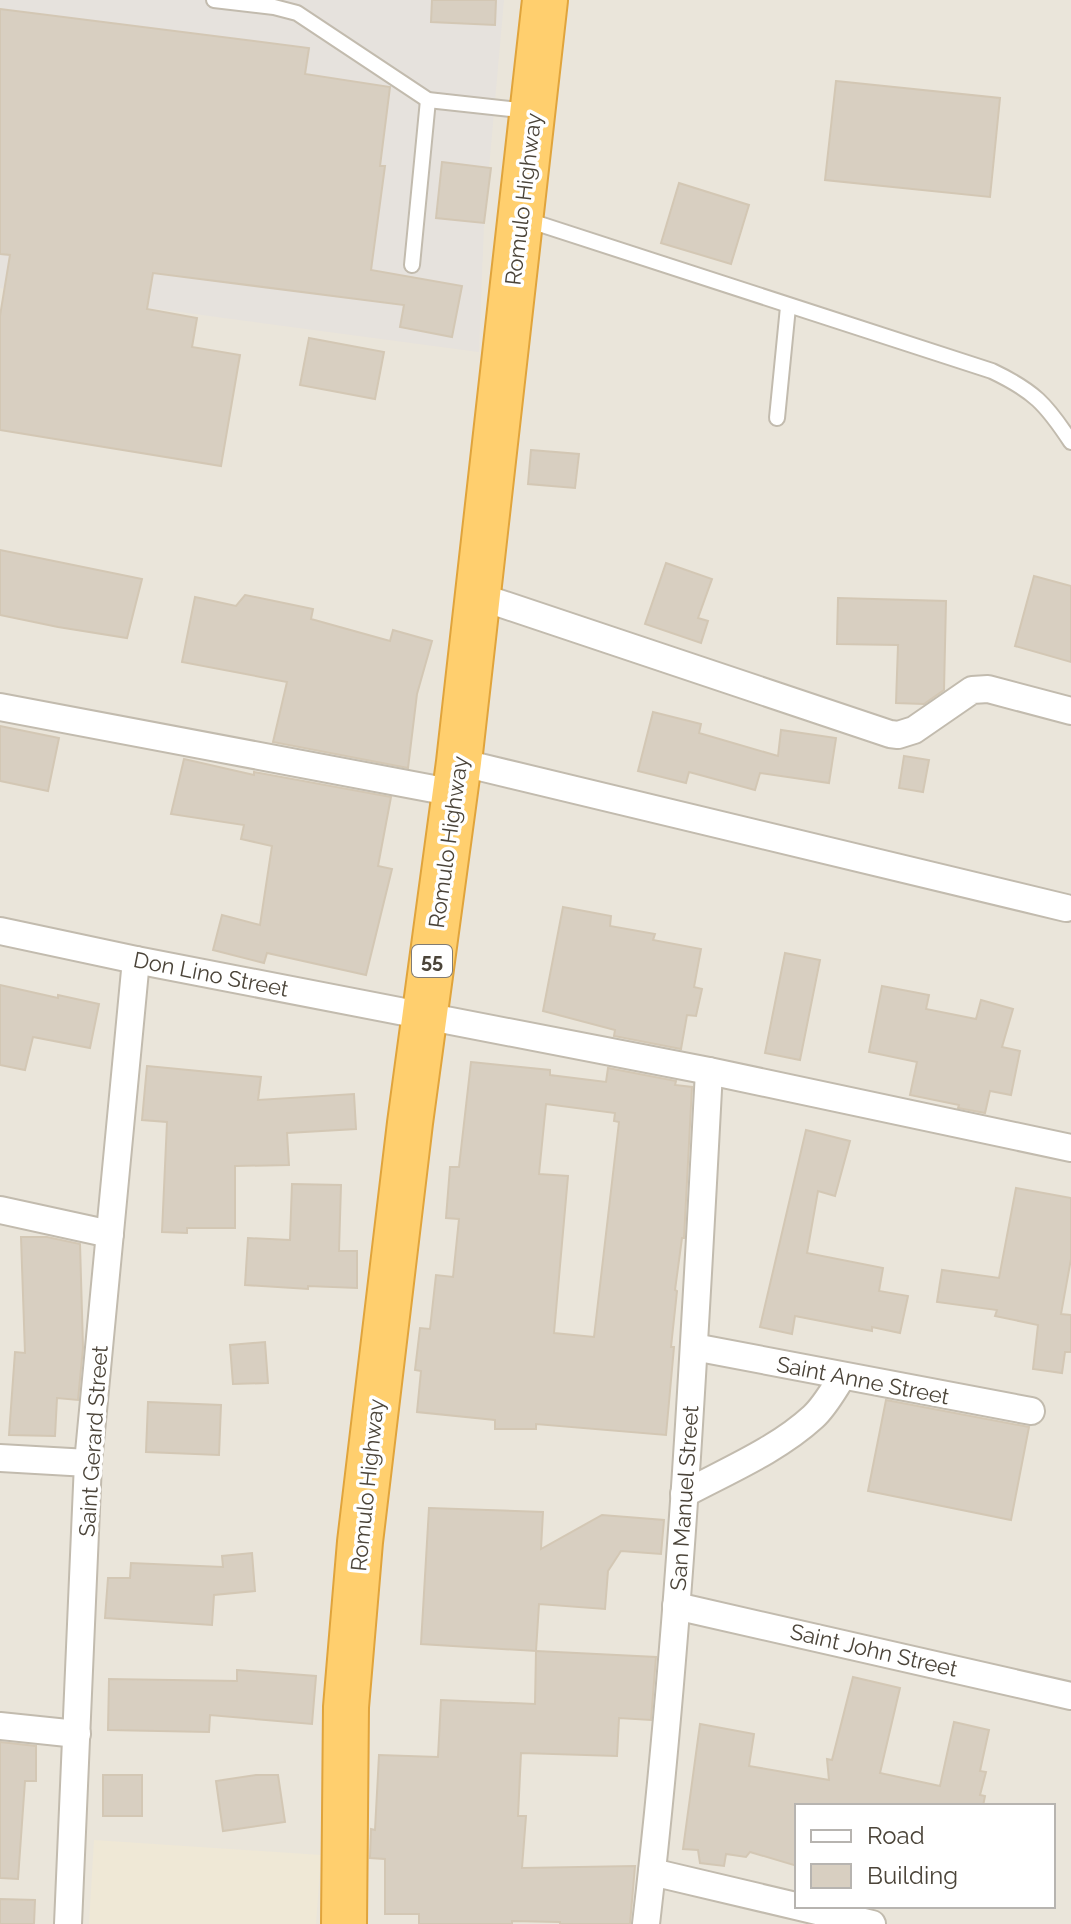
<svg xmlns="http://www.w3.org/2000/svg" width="1071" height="1924" font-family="Raleway,sans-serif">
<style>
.residential{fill:#eae5da;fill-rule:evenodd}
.industrial{fill:#e6e2dd}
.education{fill:#efe8d6}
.building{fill:#d8cfc1;stroke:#d3c7b4;stroke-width:2;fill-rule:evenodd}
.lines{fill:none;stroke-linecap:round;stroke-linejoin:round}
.lane-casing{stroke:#c2bbae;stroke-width:18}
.street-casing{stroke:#c2bbae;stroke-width:30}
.highway-casing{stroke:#e0a43c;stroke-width:48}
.lane{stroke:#fff;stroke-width:14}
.street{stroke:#fff;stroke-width:26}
.highway{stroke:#ffcf6e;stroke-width:44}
.labels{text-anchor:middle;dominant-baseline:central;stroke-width:7;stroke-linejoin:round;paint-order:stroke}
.shield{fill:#fff;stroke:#817c74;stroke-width:2}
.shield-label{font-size:20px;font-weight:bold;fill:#4b4439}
.street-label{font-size:22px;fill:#4b4439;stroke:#fff}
</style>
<rect width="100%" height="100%" fill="#f6f3ec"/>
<path class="residential" d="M0,0H1071V1924H0ZM797,1806H1053V1906H797Z"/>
<path class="industrial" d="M0,0H504L484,224L479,352L0,288Z"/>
<path class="education" d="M94,1840L321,1855L316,1924H89Z"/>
<g class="building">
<path d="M432,0H496L495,25L431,22Z"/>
<path d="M0,9L309,48L305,74L390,87L380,166H385L371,270L462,286L452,337L400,327L404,305L153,273L147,309L197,318L192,347L240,355L221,466L0,430V316L10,255L0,254Z"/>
<path d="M836,81L1000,98L990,197L825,180Z"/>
<path d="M442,162L491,168L484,223L436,218Z"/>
<path d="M679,183L749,205L731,264L661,243Z"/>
<path d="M309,338L384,352L375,399L300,385Z"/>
<path d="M531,450L579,454L575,488L528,484Z"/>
<path d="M0,550L142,579L127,638L58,627L0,615Z"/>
<path d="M666,563L712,579L698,618L708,621L701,643L645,624Z"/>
<path d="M1034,576L1071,586V662L1015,646Z"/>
<path d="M245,595L313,609L311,619L390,641L393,630L432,641L417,694L408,768L273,742L287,682L182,662L195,597L236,606Z"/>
<path d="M838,598L946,601L944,690L924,704L896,703L898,645L837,644Z"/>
<path d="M653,712L701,724L699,733L778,756L781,730L836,738L829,783L760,773L755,790L689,772L686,783L638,771Z"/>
<path d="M0,726L59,738L48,791L0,781Z"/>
<path d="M904,756L929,760L923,792L899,788Z"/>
<path d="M184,759L254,775V772L391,797L378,866L392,869L366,975L267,953L264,963L213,950L222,915L260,925L272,846L241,839L244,825L171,814Z"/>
<path d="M563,907L611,916L610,926L655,934L653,940L701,949L694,987L702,989L696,1016L687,1015L681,1049L614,1036L615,1030L543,1011Z"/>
<path d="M785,953L820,960L800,1060L765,1053Z"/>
<path d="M0,985L58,998V995L99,1004L90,1048L33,1037L25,1070L0,1065Z"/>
<path d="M882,986L929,995L926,1009L976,1019L981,1000L1013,1009L1002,1047L1020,1051L1011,1095L990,1091L985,1113L958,1108L959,1105L910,1095L917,1062L869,1052Z"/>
<path d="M471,1062L550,1070V1075L606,1082L608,1068L676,1081L675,1085L692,1087L684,1238H682L675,1290L677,1291L671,1347H674L666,1435L536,1424V1429H495V1420L417,1412L421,1371L415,1370L420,1328L430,1329L436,1275L453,1277L459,1219L446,1218L450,1167H459ZM546,1104L615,1113L614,1121L619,1122L594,1337L554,1333L568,1176L539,1174Z"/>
<path d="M147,1066L261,1077L258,1100L354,1094L356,1129L287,1133L289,1165L235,1166V1228H187V1233L162,1232L167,1122L142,1120Z"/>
<path d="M806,1130L850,1141L835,1196L818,1191L807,1253L883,1268L879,1291L908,1296L900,1333L872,1327V1331L795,1316L792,1334L760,1327Z"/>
<path d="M292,1184L341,1185L339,1251H357V1288L308,1286V1289L245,1285L248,1238L290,1240Z"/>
<path d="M1016,1188L1071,1198V1259L1061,1314L1071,1315V1352H1065L1062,1373L1033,1369L1038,1325L995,1316L997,1310L937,1302L942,1270L999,1278Z"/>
<path d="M21,1237H47L80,1244L83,1348L78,1400L57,1398L55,1436L9,1435L15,1352L25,1353Z"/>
<path d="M265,1342L268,1383L233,1384L230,1345Z"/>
<path d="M886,1400L1029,1427L1011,1520L868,1491Z"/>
<path d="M148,1402L221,1405L219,1455L146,1452Z"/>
<path d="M429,1508L543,1512L541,1549L602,1515L664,1520L661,1554L621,1551L608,1571L605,1609L539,1604L536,1651L421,1644Z"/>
<path d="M252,1553L255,1591L214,1595L212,1625L105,1618L108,1578H130L131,1563L223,1567L222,1556Z"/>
<path d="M536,1651L656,1657L651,1720L619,1718L617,1756L521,1753L518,1816H526L522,1868L635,1866L630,1924H560V1922L512,1921V1924H419V1914H385V1859L370,1858L371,1829L375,1830L379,1755L438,1757L441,1700L535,1704Z"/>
<path d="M237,1670L316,1676L312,1724L210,1715L209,1732L108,1730L109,1679L237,1681Z"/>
<path d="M853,1677L900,1688L880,1773L940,1786L954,1722L989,1730L980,1771L986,1772L980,1795L985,1796L983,1806H797V1866L750,1852L746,1857L726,1854L724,1866L700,1863L698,1850L683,1849L700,1724L754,1734L749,1766L829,1780L827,1759L832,1760Z"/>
<path d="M0,1742L36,1746V1781H25L18,1879L0,1878Z"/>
<rect x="103" y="1775" width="39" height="41"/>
<path d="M256,1775H278L285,1822L223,1831L216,1781Z"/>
<path d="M0,1899L35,1900L34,1924H0Z"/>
</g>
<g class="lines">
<g class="lane-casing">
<g id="lane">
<path d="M214,0L274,7L297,13L428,100L529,111"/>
<path d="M524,219L992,371C1034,391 1046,404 1071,442"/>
<path d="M412,265L428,100"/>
<path d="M777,418L788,307"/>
</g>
</g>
<g class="street-casing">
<g id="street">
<path d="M478,596L890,734L898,735L914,730L972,690L988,689L1071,711"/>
<path d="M0,707L455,793"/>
<path d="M459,762L1066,908"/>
<path d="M0,931L136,960L709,1071L1071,1148"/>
<path d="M0,1210L110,1234"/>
<path d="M694,1347L1031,1411"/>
<path d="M0,1458L88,1463"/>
<path d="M684,1494C727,1471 777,1450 813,1417C825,1406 833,1391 842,1377"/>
<path d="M676,1606L1071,1696"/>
<path d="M0,1726L77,1734"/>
<path d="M652,1872L872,1924"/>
<path d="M68,1924L88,1463L136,960"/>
<path d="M646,1924C679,1641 694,1355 709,1071"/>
</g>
</g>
<g class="highway-casing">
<path id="highway" d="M344,1924L346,1707L360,1542L410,1123L459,762L545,0"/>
</g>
<use href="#lane" class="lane"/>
<use href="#street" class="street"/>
<use href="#highway" class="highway"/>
</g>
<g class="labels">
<rect class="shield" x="412" y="945" width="40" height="32" rx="6"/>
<g class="shield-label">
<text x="432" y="961">55</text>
</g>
<g class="street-label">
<text transform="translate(523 199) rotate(-83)">Romulo Highway</text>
<text transform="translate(448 842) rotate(-82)">Romulo Highway</text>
<text transform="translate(211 974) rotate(11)">Don Lino Street</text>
<text transform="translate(863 1380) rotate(11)">Saint Anne Street</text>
<text transform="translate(93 1441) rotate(-86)">Saint Gerard Street</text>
<text transform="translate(367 1485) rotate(-84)">Romulo Highway</text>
<text transform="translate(684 1498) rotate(-86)">San Manuel Street</text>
<text transform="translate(874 1650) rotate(13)">Saint John Street</text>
</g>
</g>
<rect x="795" y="1804" width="260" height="104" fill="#ffffff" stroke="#b7b4b0" stroke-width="2"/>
<rect x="811" y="1830" width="40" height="12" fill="#ffffff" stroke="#b7b4b0" stroke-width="2"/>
<text x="867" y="1844" font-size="24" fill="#4b4439">Road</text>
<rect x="811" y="1864" width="40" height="24" fill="#d8cfc1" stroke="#b7b4b0" stroke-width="2"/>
<text x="867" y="1884" font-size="24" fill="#4b4439">Building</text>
</svg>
